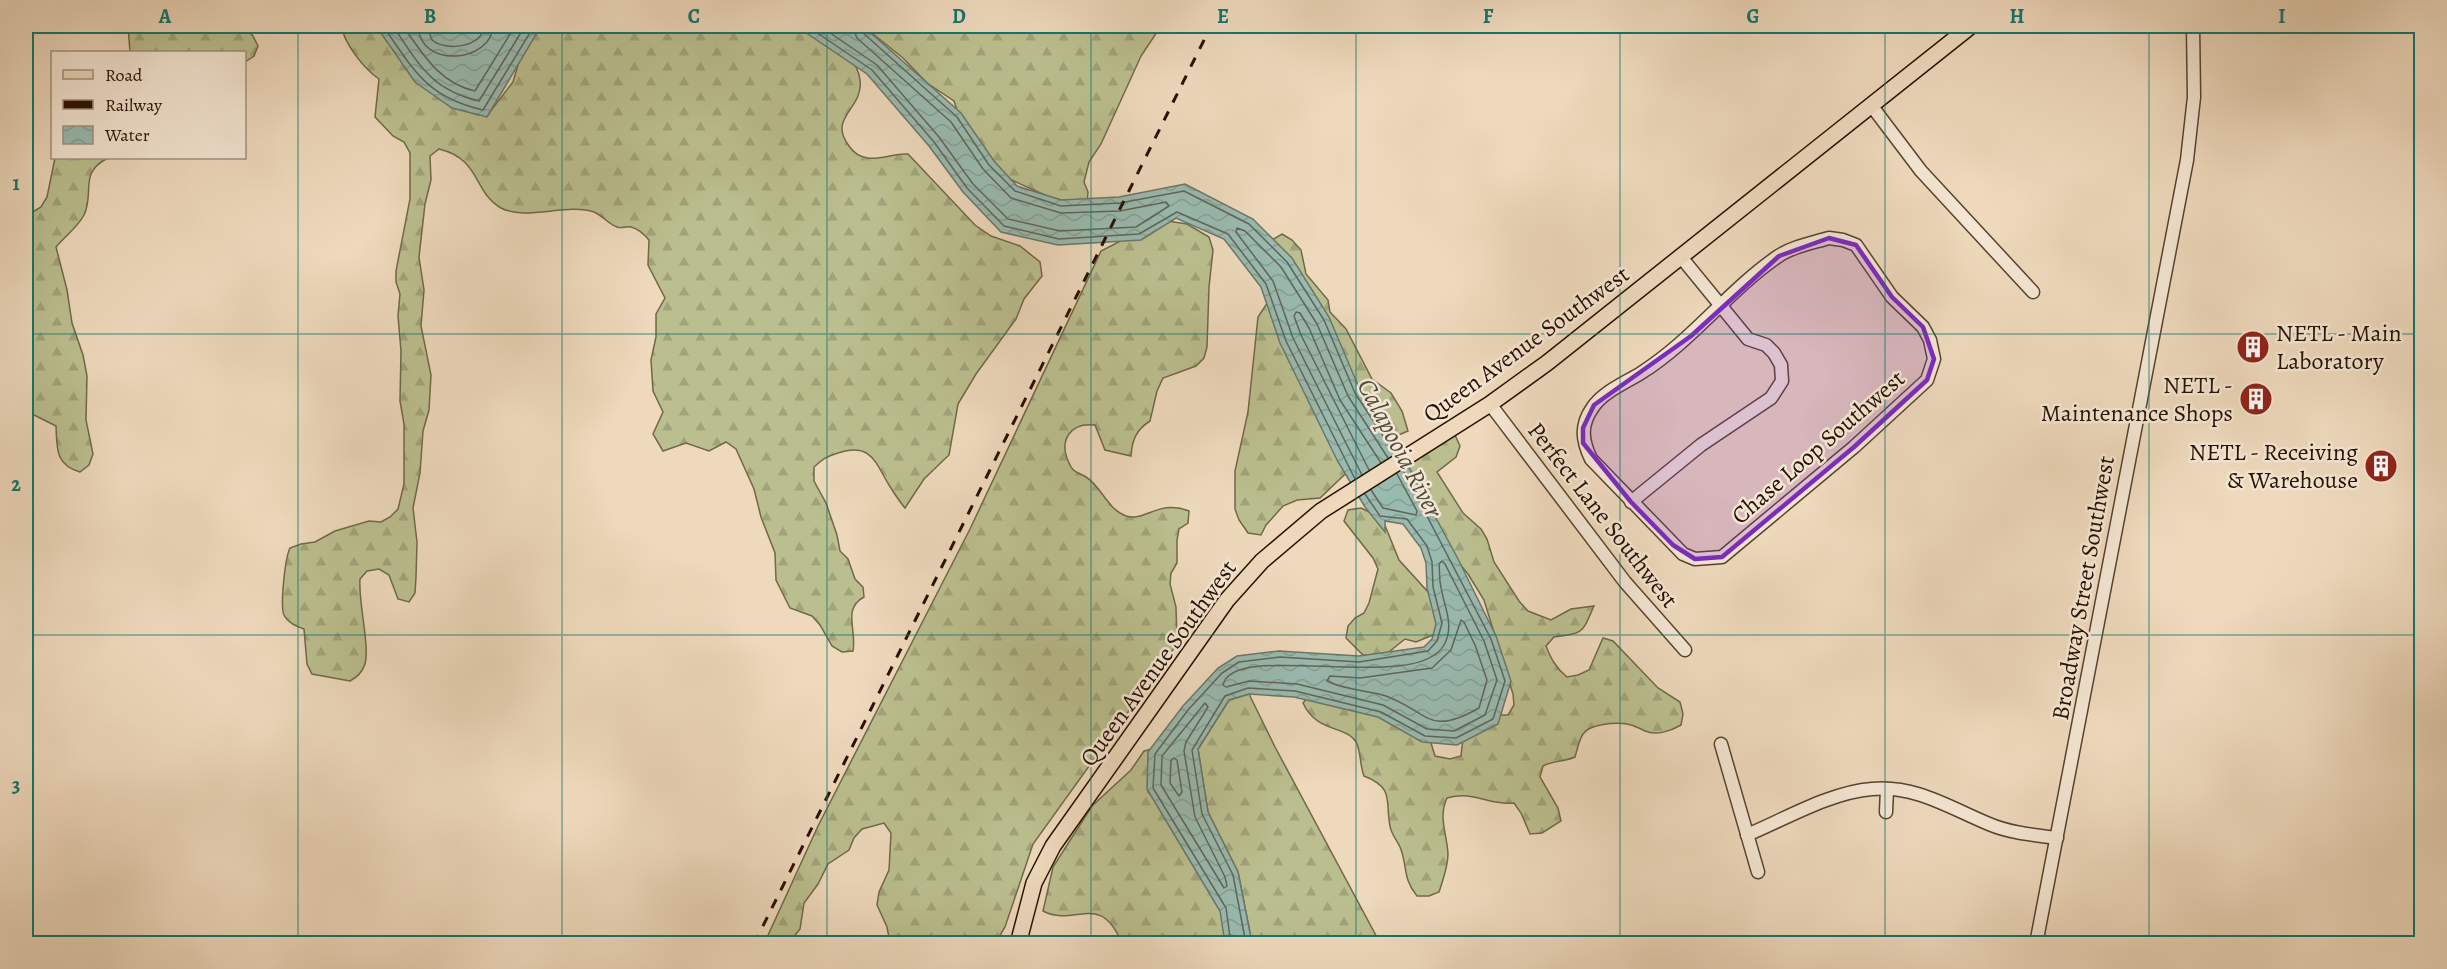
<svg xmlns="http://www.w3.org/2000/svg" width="2447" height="969" font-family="Alegreya,serif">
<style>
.forest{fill:url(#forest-firs);stroke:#706848;stroke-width:1.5}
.water{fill:url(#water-waves);stroke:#6b7669;stroke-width:1.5}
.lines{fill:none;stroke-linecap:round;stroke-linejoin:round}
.shore{stroke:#606558;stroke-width:1.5}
.minor-casing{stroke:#58422f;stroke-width:15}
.major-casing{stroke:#261000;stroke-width:18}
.minor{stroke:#f4e6d3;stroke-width:12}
.major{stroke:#eed9bc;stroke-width:15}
.rail{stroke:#261000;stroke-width:3;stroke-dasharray:10 10;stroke-linecap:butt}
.marked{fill:#7b2cbf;fill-opacity:0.2;stroke:#7b2cbf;stroke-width:4.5;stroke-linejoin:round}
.grid{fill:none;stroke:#0f766e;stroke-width:1.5;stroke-opacity:0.55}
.labels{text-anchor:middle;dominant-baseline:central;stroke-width:5;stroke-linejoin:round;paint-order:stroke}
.poi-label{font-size:24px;fill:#261000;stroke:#f4e6d3;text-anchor:end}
.street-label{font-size:24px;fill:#261000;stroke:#f4e6d3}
.water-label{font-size:26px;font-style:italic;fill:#4e4c3d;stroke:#f4e6d3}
.neatline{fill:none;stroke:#0f766e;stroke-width:2}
.grid-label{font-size:20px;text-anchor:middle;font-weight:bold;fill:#0f766e}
</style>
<defs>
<pattern id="forest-firs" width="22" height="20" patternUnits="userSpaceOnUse" patternTransform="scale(1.5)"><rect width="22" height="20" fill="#bbbf8f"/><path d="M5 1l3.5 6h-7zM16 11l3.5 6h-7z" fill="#a1a37a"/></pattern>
<pattern id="water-waves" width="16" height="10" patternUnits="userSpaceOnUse" patternTransform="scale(1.5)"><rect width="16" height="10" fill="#99baaf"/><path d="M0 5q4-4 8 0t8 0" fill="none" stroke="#849f95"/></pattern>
</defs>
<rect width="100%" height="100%" fill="#eed9bc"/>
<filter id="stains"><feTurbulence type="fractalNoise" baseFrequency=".00333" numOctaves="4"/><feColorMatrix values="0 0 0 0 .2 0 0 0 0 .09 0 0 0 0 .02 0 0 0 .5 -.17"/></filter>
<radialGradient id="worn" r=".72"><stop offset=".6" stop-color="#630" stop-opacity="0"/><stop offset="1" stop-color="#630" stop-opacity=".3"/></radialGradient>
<g class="forest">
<path d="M128,26H243L253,36L258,46L254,56L245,62L244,52H130Z"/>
<path d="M341,26H391L456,107L478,115L489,113L513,82L523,48L544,26H819C833,40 858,59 860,80C864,109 827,117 849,146C853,152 860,157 868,158C881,160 894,153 908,154L975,225L991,236L1020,246L1040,262L1042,276L1024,299L1016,319L976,374L958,404L949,455L924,479L905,508C899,501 894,493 889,485C875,462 871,442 838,453C828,456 822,459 814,467V481L826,503L837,535L840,551L848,559L855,579L863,587L864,597C842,609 857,629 853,651L842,652L832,646L820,625L812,616L790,608L776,580L775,553L761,517L754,489L736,449L726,442L709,451L686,443L663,451L653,434L663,412L653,391L651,360L656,337V314L665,298L648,265L649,240C644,234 639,229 631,227C626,226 621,229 617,227C608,224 602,215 594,212C567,203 525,221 501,208C473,192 481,159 439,149L430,156L431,180L425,204L419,257L424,290L421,326L431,375L429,410L423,431L420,473L413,508L417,542L416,577L415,593L409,602L398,599L389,575L379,569L367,571L360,579C358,602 370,645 365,664C362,673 357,677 350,681L312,674L307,664L304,629C296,626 288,623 284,615C280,606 285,558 290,548L301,544L315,542L335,531L369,521L381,522L390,517L398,509L404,484V424L400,401L401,351L398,316L400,294L396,282V271L410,199V153L404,142L393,136L375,117L379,79C363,68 345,44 341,26Z"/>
<path d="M863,26H1161L1141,56L1101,144L1089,162L1084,182L1088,192L1087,204H1076L1047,196L1005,177L961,122L954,101L927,83L903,58Z"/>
<path d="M55,158H108C78,173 95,192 84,215C77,228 65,236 56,247L67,290L72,323L83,355L87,376L86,420L93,454L89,465L80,472C55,465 57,448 56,426L26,411V216L41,207L47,197Z"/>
<path d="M1161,220L1187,224L1209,237L1213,250L1209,287L1207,347L1204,358L1196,366L1163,378L1157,391L1150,421C1136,430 1132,440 1131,456L1105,450L1095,425C1071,422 1058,440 1069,463C1073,473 1078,472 1086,477C1101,486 1108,510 1126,516C1145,522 1159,499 1189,511L1188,523L1179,529L1177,540V563L1171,573L1170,584L1176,607L1177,644L1033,844L1005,927L995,944L890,943L887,927L877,905L879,892L889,870L891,833L884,823L862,829L854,838L849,850L828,864L818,884L804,903L800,929L789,943L764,944L818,826L970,529L1101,251Z"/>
<path d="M1282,234L1292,240L1301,250L1306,274L1328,300L1330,312L1346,329L1372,379L1391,393L1402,411L1408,431L1396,436L1384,437L1320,498L1297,500L1283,506L1266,525L1261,535L1248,533L1239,520L1235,509V471L1248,412L1258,317L1270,299L1272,240Z"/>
<path d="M1455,435L1460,446L1456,457L1437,472L1463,513L1481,529L1487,539L1494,562L1519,601L1528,611L1551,620L1571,609L1594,606C1582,632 1585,634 1554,637L1546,646C1551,659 1556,668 1567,677L1578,675L1589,670L1603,638L1613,641L1658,688L1680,702L1683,714L1681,725C1671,731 1656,736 1645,731C1638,728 1635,725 1627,724C1615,722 1590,724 1583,734C1579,740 1577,750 1575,757C1564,762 1554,760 1543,766L1540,777L1558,808L1561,821L1542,833L1530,834L1521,813L1514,803C1488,806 1475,790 1447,798C1438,817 1447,834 1448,854C1448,866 1443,880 1439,892L1429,896H1417C1402,878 1408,866 1400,847C1397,840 1391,834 1390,826C1385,801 1395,788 1364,776C1360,766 1361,754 1357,744C1349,725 1317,734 1303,703L1310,694L1431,730V743L1435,756L1450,759L1461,756L1463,738L1485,715H1508L1514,705L1513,694L1484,600L1468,574L1453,556L1405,464L1443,439Z"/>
<path d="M1361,508L1382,518L1399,560L1428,592L1438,611V633L1416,642L1405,639L1385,655H1363L1346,638L1348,626L1355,618L1364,613L1369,603L1378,569L1373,558L1344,521L1348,510Z"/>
<path d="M1249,694L1275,747L1380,943H1252L1238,872L1208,812L1198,749L1229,700Z"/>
<path d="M1156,748C1152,767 1146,771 1148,792L1171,816L1223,915L1227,943H1122C1099,890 1076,928 1043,911L1053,867L1092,806L1131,770L1144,751Z"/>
</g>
<g class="water">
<path d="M376,26H440L442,32L466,31L474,26H541L487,117L452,108L415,82Z"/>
<path d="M796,26H863L961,113L994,161L1017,186L1061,200L1119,197L1185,184L1253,219L1292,258L1329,317L1360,390L1391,435L1457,557L1496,636L1511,681L1498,724L1457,745L1422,742L1378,717L1294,697L1249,694L1229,700L1198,749L1208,812L1238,872L1252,943H1225L1220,911L1147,789L1148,752L1183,706L1218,668L1237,656L1279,651L1359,656L1424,647L1432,639L1436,624L1427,588L1426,563L1421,548L1403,524L1385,521V532L1365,507L1337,460L1280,343L1261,287L1224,239L1176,218L1141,240L1058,245L1001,232L963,192L929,146L867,74Z"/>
</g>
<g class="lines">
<g class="shore">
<path d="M383,26C414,70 426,97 483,110L534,26"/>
<path d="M393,26C418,63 431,90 479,101L525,26"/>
<path d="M403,26C423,54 439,83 475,91L515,26"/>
<path d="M418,26C420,70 492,62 493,26"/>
<path d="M427,26L432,40C446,52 483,47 484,26"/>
<path d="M807,26L872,70L934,142L967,188L1004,226L1059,239L1139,234L1177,212L1228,234L1266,284L1286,341L1355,479"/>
<path d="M820,26L877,65L939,137L973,184L1008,219L1060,231L1136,227L1169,206L1166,202L1120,211L1061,213L1011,198L983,169L951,122L857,38L852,26"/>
<path d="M860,26L862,32L957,117L989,165L1015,191L1061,206L1120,203L1184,191L1249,224L1287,262L1324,320L1355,393L1395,454"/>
<path d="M1369,470L1301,335L1294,316L1296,312L1300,313L1309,328L1340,400L1381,463"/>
<path d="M1362,475L1293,338L1273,281L1236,232L1237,228L1245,231L1281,267L1317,324L1348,396L1388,458"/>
<path d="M1371,490L1383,508L1416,515L1417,511L1397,474"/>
<path d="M1442,561L1445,564L1484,641L1497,680L1485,715L1454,731L1427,729L1383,705L1297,684L1249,681L1226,687L1223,685C1233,639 1416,695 1444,645C1455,625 1444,607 1441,587C1439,580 1440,572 1439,564Z"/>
<path d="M1461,620L1464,622L1475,645L1487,680L1479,708C1428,737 1429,712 1386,696C1367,690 1344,690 1327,681L1330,676L1360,678L1432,668L1451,650Z"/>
<path d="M1205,703L1208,707L1186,742L1184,751L1195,817L1225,877L1227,886L1224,888L1161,785L1162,756Z"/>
<path d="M1174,758L1177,760L1182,792L1179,796L1170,783L1171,760Z"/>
<path d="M1231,944L1226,908L1153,788L1155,754L1188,710L1222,673L1239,662L1280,657L1359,662L1428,651L1437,641L1442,623L1433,587L1432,562L1427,546L1407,519L1380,516L1365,494"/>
<path d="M1246,944L1233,875L1202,814L1192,750L1225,696L1248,688L1295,691L1381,712L1425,736L1456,738L1493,719L1505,681L1491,639L1403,470"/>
</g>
<g class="minor-casing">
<g id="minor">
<path d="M1871,105L1921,171L2033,292"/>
<path d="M1829,238L1843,240L1856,245L1892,297L1923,327L1930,340L1934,359L1927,380L1854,447L1722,557L1695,559L1683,554L1591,459C1582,440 1580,425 1593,407C1603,392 1625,383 1641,373C1693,340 1728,291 1777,257C1791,247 1812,243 1829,238Z"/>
<path d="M1490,404L1625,582L1685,650"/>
<path d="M1631,502L1701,445L1771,398L1782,381L1781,365L1774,353L1766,345L1748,339L1681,257"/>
<path d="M1721,744L1758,872"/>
<path d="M1886,812L1887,789"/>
<path d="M1747,835C1785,819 1831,792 1872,789C1916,785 1950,808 1989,824C2010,833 2034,835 2057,838"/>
<path d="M2422,913V943"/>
<path d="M2036,944L2187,160L2194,97L2193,26"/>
</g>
</g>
<g class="major-casing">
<path id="major" d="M1018,944L1034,883L1053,846L1227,600L1262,561L1321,511L1490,404L1547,363L1971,26"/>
</g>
<use href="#minor" class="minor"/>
<use href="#major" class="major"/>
<path class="rail" d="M754,944L1211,26"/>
</g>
<path class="marked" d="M1829,238L1856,245L1892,297L1923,327L1934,359L1927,380L1854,447L1722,557L1695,559L1673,545L1631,502L1583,443V428L1594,405L1691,336L1779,256Z"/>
<path class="grid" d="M298,26V944M562,26V944M827,26V944M1091,26V944M1356,26V944M1620,26V944M1885,26V944M2149,26V944M26,334H2422M26,635H2422"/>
<defs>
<g id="building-disc" transform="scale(1.725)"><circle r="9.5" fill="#8f2418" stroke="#f4e6d3"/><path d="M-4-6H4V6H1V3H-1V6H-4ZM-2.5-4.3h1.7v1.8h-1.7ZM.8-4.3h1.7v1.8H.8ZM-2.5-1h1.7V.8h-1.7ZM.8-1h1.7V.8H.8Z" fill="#fff"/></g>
</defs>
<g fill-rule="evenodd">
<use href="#building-disc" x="2253" y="347"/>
<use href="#building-disc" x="2256" y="399"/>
<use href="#building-disc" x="2381" y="466"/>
</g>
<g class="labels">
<g class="poi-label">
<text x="2276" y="333" text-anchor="start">NETL - Main<tspan x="2276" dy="28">Laboratory</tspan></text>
<text x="2233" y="385">NETL -<tspan x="2233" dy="28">Maintenance Shops</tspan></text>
<text x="2358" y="452">NETL - Receiving<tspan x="2358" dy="28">&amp; Warehouse</tspan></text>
</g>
<g class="street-label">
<text transform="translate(1526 344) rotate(-36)">Queen Avenue Southwest</text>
<text transform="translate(1818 447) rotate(-41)">Chase Loop Southwest</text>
<text transform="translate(1603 515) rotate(52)">Perfect Lane Southwest</text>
<text transform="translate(2083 588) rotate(-80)">Broadway Street Southwest</text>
<text transform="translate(1158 663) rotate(-54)">Queen Avenue Southwest</text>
</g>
<g class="water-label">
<text transform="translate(1400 448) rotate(62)">Calapooia River</text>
</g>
</g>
<rect width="2447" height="969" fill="none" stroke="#eed9bc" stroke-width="66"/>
<rect x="51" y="51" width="195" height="108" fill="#f4e6d3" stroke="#a2907f" stroke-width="1.5"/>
<rect x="63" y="70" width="30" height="9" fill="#eed9bc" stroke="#a2907f" stroke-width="1.5"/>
<text x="105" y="81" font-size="18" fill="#261000">Road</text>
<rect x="63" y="100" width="30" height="9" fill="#261000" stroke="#a2907f" stroke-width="1.5"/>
<text x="105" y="111" font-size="18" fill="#261000">Railway</text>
<rect x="63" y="126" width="30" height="18" fill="url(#water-waves)" stroke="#a2907f" stroke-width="1.5"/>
<text x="105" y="141" font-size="18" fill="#261000">Water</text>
<rect x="33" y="33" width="2381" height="903" class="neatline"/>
<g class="grid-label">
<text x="165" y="23">A</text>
<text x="430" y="23">B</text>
<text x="694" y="23">C</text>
<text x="959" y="23">D</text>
<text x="1223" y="23">E</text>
<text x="1488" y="23">F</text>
<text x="1753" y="23">G</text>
<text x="2017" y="23">H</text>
<text x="2282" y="23">I</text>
<text x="16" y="190">1</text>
<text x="16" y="491">2</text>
<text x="16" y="792">3</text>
</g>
<rect width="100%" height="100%" filter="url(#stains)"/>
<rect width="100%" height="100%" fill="url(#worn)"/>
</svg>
